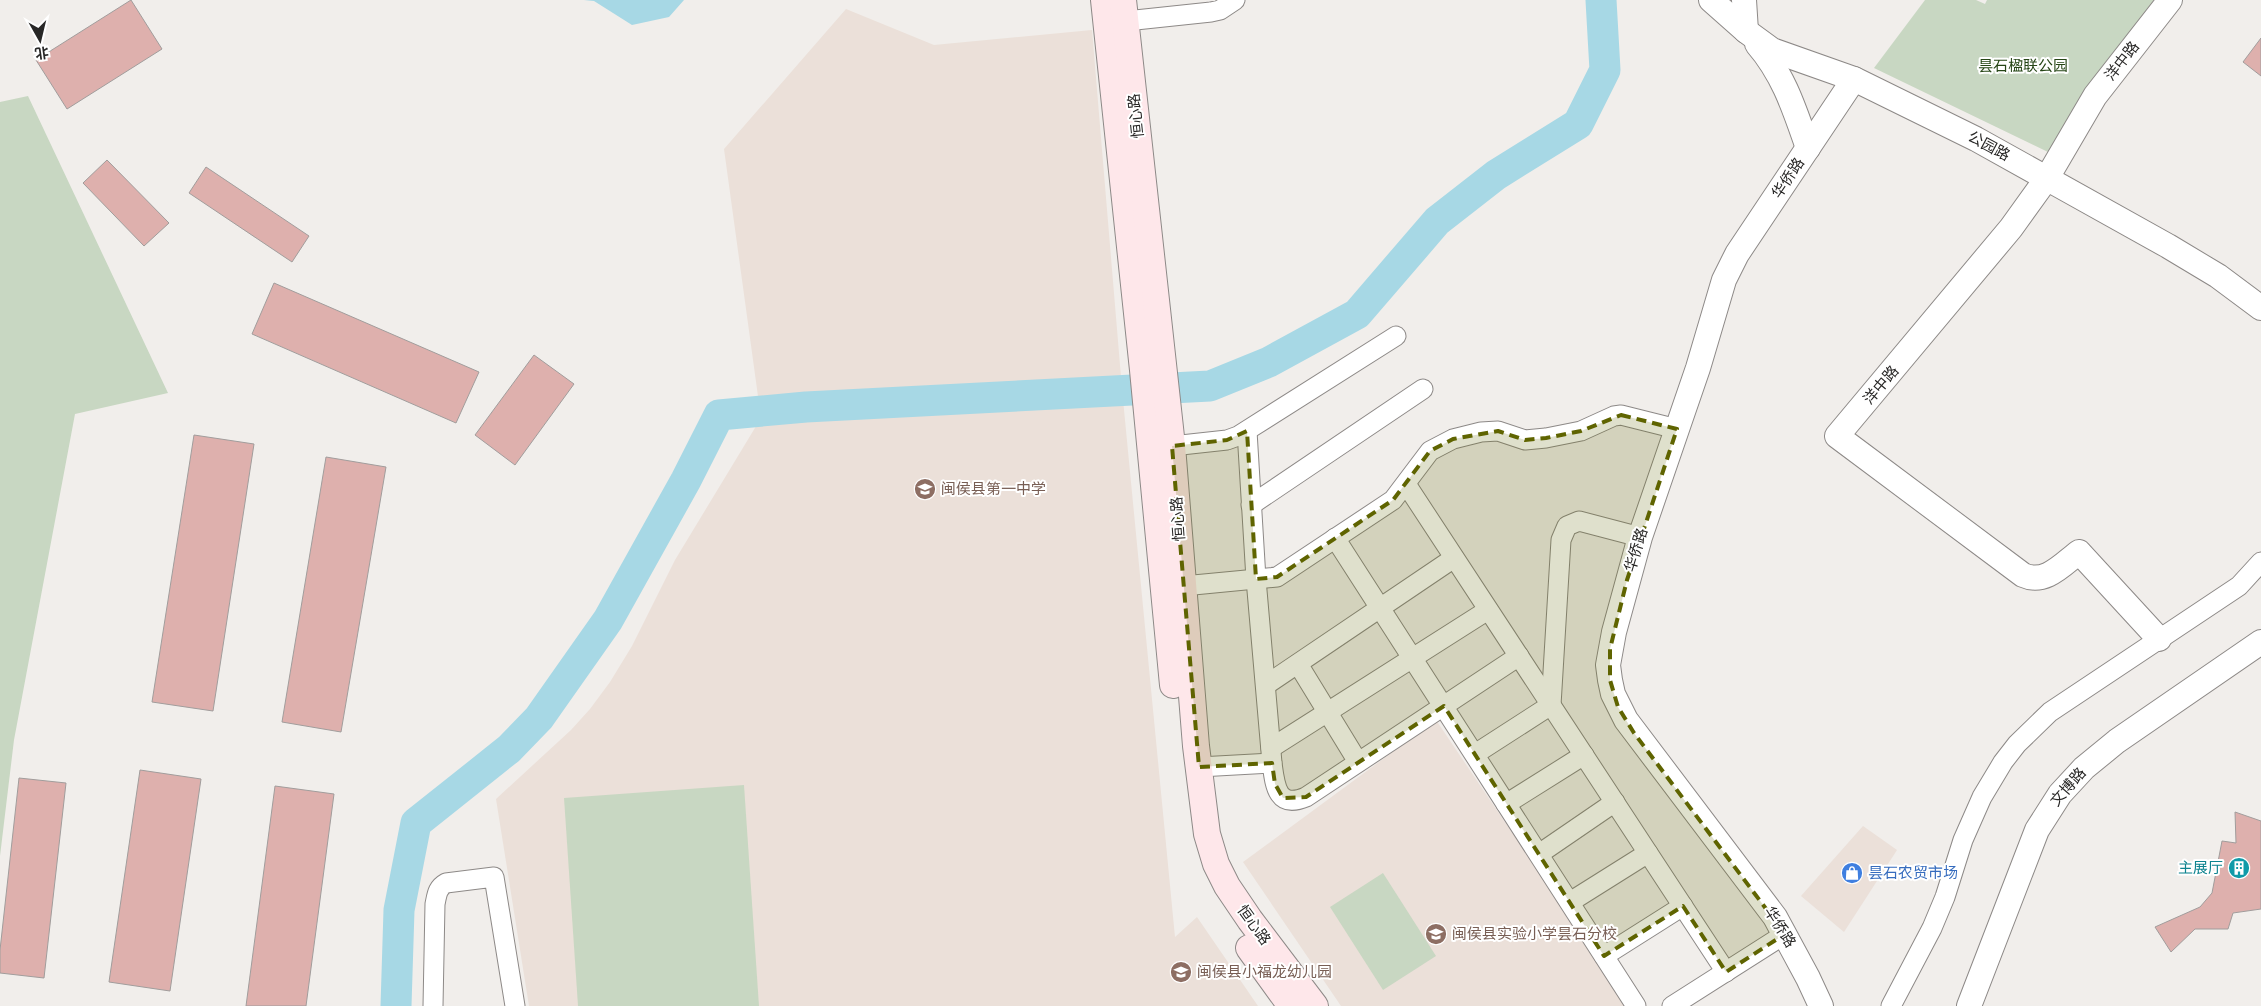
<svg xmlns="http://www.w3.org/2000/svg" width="2261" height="1006" font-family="'Nunito Sans','Noto Sans SC',sans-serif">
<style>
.built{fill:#ebe0d9}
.green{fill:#c8d7c2}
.water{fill:#a7d8e5}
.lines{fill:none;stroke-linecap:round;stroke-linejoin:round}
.river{stroke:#a7d8e5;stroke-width:31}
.building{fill:#deb0ad;stroke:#a19d9c}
.minor-casing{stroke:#8d8987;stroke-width:21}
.tertiary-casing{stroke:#8d8987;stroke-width:26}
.secondary-casing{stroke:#8d8987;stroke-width:28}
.minor{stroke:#fff;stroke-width:19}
.tertiary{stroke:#fff;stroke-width:24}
.secondary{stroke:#fee7ea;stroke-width:26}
.marked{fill:#5f6400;fill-opacity:0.2;stroke:#5f6400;stroke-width:4;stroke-dasharray:10 6;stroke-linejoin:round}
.labels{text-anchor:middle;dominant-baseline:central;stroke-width:4;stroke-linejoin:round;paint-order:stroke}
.street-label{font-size:15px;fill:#282726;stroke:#fff}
.park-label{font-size:15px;fill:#254515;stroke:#fff}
.education-label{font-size:15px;fill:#785e54;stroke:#fff;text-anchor:start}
.culture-label{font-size:15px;fill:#0d838f;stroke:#fff;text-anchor:end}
.shop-label{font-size:15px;fill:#366cbe;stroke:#fff;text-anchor:start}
</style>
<rect width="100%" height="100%" fill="#f1eeeb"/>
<g class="built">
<path d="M846,9L934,45L1092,30L1122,389L1175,937L1197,917L1258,1006H529L496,799L571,730L590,709L610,682L632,646L675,560L761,418L724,149Z"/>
<path d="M1436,720L1629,1006H1341L1243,862Z"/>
<path d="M1863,826L1897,850L1844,932L1801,896Z"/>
</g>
<g class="green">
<path d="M1925,0H1976L1985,4L1987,0H2154L2096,77L2048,152L1874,68Z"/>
<path d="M28,96L168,393L75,414L14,740L0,856V102Z"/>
<path d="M744,785L759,1006H578L564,798Z"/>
<path d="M1383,873L1436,956L1383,990L1330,907Z"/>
</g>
<path class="water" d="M584,0H684L669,17L632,25L594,1Z"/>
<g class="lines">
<path class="river" d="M396,1006L399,910L416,823L509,749L539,718L608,620L686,480L719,415L806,407L1210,386L1269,362L1357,314L1437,221L1496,175L1578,124L1605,70L1601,0"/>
</g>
<g class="building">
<path d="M131,0L162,49L67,109L36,60Z"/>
<path d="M2261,38V76L2243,62Z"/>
<path d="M107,160L169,223L144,246L83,183Z"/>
<path d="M206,167L309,236L292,262L189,193Z"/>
<path d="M274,283L479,372L456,423L252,334Z"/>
<path d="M534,355L574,384L515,465L475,435Z"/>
<path d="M194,435L254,444L213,711L152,702Z"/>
<path d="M326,457L386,467L341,732L282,722Z"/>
<path d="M140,770L201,779L170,991L109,982Z"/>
<path d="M19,778L66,783L44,978L0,973V950Z"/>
<path d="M275,786L334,794L306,1006H246Z"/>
<path d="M2235,812L2261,821V909L2233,913L2228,929H2195L2171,952L2155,927L2200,907L2212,893L2222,841L2236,843Z"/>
</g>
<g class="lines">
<g class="minor-casing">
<g id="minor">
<path d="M1126,21L1211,12L1220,10L1235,0"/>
<path d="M1247,431L1256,579L1272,763C1275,786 1277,809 1306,797L1519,656"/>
<path d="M1172,446L1227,440L1238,436L1396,336"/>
<path d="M1406,484L1726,972"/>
<path d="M1251,505L1423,389"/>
<path d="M1335,538L1636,1006"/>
<path d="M1183,586L1277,577L1393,500L1430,451L1453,439L1481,432L1498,431L1525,440L1546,438L1581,431L1614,416L1621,415L1677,429"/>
<path d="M1298,664L1358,762"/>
<path d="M1266,685L1454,558"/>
<path d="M1271,748L1488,610"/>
<path d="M1475,754L1551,705L1561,540L1567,526L1579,521L1640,537"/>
<path d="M1199,767L1272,763"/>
<path d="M1506,804L1584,755"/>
<path d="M1539,854L1615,802"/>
<path d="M1570,902L1648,853"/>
<path d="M1604,956L1683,906"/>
<path d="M433,1006L435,904C437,895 437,888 446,883L494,877L515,1006"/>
<path d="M1672,1006L1785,934"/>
<path d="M1891,1006L1932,928L1945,897L1963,840L1982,797L2003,762L2017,744L2050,712L2239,586L2261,562"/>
</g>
</g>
<g class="tertiary-casing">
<g id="tertiary">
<path d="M1711,0L1746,31L1772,50L1854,79L1976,139L2168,246L2218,276L2261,308"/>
<path d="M1744,0L1746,31"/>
<path d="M1757,44C1784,75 1795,111 1808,148"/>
<path d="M2159,639L2079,552C2062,565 2045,585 2023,575L1837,436L2011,228L2047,178L2095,96L2170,0"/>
<path d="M1821,1006L1808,978L1775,917L1626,720L1613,694L1610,680L1608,665L1614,632L1640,537L1698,368L1724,280L1737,254L1854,79"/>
<path d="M1969,1006L2037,830L2060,794L2084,768L2117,741L2261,642"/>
</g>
</g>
<g class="secondary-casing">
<g id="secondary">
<path d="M1104,0L1143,370L1173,685"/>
<path d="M1123,0L1172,446L1196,746L1207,834L1216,864L1227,886L1250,920L1315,1006"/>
<path d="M1249,948L1291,1006"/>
</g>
</g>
<use href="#minor" class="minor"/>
<use href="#tertiary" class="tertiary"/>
<use href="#secondary" class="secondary"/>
</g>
<path class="marked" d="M1621,415L1677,429L1627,580L1610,649V680L1618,707L1634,733L1785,934L1726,972L1683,906L1604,956L1444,706L1306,797L1283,798L1275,784L1272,763L1199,767L1172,446L1227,440L1247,431L1256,579L1277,577L1393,500L1430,451L1453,439L1498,431L1525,440L1546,438L1581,431Z"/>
<defs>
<g id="school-disc" transform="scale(1.125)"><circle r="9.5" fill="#8d6e63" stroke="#fff"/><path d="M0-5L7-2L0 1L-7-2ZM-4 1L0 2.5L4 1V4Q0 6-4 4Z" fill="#fff"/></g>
<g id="building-disc" transform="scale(1.125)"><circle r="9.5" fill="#0f9aa8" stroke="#fff"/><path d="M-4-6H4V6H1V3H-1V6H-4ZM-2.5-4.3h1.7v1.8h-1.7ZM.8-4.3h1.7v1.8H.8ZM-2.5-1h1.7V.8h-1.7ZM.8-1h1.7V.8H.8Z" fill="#fff"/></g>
<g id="shop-disc" transform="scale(1.125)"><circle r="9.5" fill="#3f7fe0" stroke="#fff"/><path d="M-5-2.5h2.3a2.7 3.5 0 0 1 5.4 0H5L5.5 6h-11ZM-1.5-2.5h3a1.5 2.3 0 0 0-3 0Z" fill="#fff"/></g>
</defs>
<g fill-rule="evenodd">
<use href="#school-disc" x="925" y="489"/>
<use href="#building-disc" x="2239" y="868"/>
<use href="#shop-disc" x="1852" y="873"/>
<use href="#school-disc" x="1436" y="934"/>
<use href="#school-disc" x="1181" y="972"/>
</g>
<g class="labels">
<g class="street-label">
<text transform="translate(2122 61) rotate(-52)">洋中路</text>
<text transform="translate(1136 116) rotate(-96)">恒心路</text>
<text transform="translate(1989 146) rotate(28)">公园路</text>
<text transform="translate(1788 178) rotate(-56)">华侨路</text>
<text transform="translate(1881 385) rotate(-50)">洋中路</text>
<text transform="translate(1178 519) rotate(-94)">恒心路</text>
<text transform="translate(1636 550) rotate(-73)">华侨路</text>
<text transform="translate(2068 787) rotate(-49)">文博路</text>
<text transform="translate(1254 925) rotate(54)">恒心路</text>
<text transform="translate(1780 927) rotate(58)">华侨路</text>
</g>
<g class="park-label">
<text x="2023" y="66">昙石楹联公园</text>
</g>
<g class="education-label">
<text x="941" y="489">闽侯县第一中学</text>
<text x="1452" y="934">闽侯县实验小学昙石分校</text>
<text x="1197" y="972">闽侯县小福龙幼儿园</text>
</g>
<g class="culture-label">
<text x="2223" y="868">主展厅</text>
</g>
<g class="shop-label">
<text x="1868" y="873">昙石农贸市场</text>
</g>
</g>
<g transform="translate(40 40) rotate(172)" stroke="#ffffff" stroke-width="4" paint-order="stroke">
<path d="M0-4L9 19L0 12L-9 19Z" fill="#282726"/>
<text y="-8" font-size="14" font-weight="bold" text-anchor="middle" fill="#282726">北</text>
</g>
</svg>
